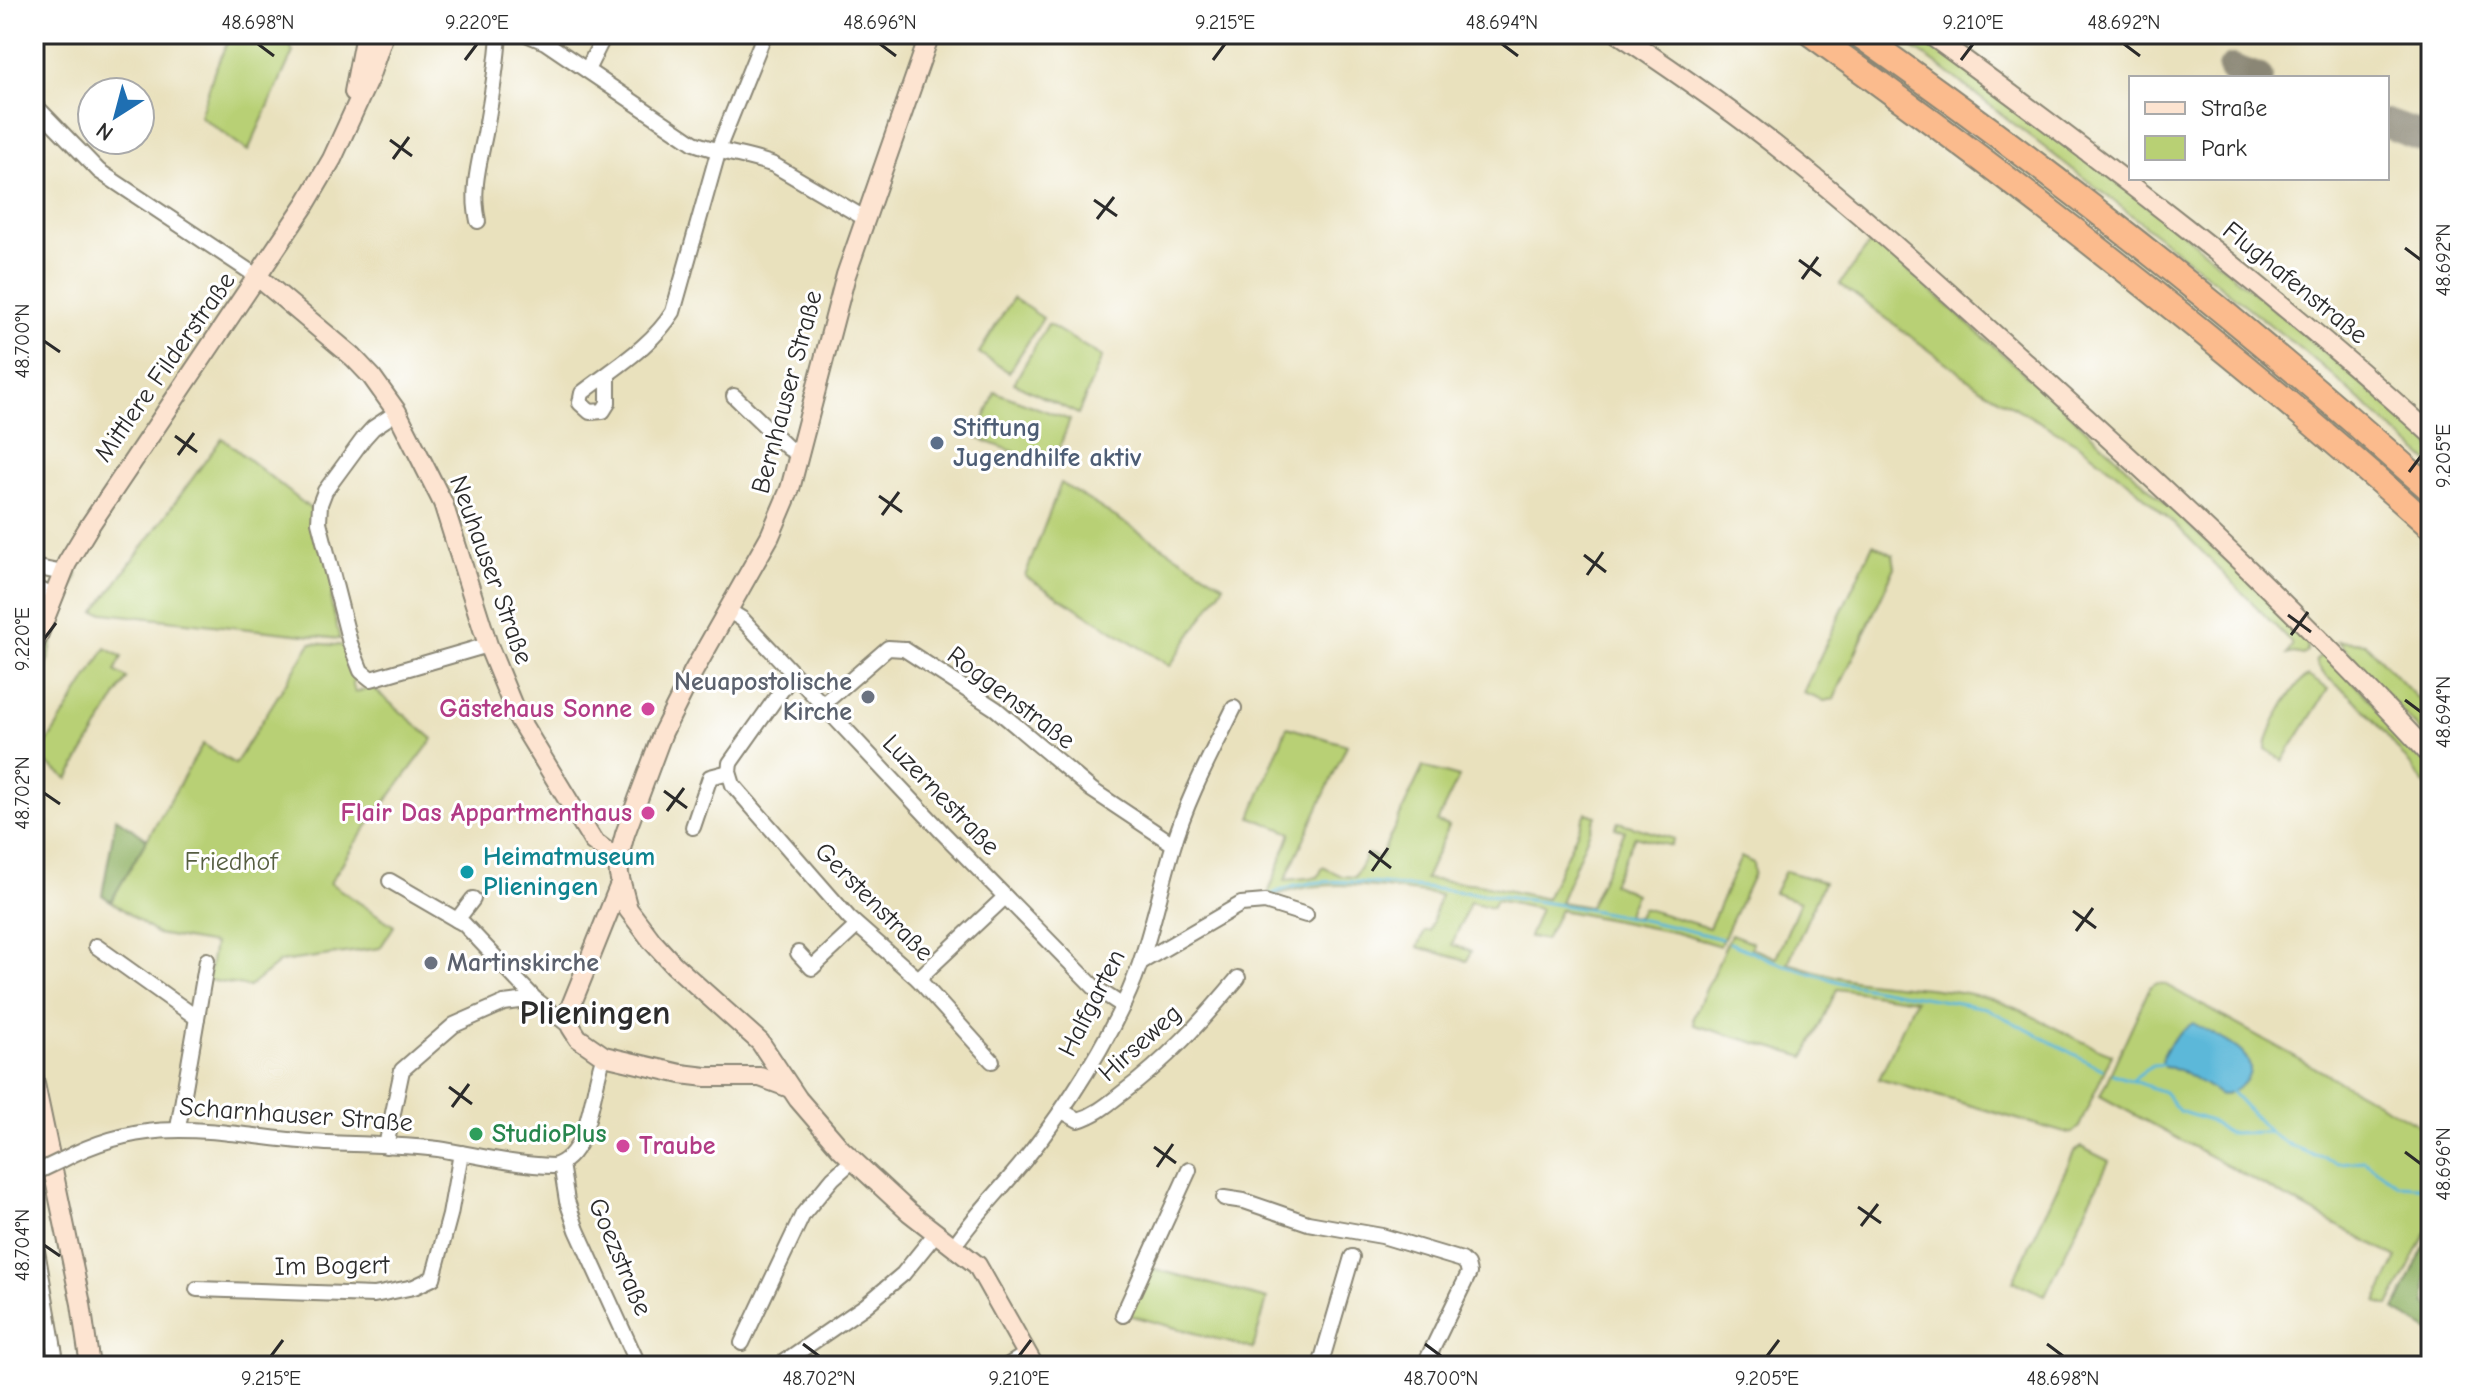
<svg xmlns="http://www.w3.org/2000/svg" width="2465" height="1400" font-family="'Comic Neue',sans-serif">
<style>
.green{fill:#b8d074;stroke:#727e50;stroke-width:2}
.forest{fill:#92b266;stroke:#5e6e48;stroke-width:2}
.water{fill:#5bb8d9;stroke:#437282;stroke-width:2}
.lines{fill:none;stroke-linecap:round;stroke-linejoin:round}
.stream{stroke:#5bb8d9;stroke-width:3}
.taxiway{stroke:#8a8674;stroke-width:30}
.minor-casing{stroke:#8a8674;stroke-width:18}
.secondary-casing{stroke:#8a8674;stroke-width:22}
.motorway-casing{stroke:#8a8674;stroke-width:28}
.minor{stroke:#fff;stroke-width:14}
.secondary{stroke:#fde4d1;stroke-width:18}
.motorway{stroke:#fbbb8d;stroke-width:24}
.minor-bridge-casing{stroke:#8a8674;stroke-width:18;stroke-linecap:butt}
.minor-bridge{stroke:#fff;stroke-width:14}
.ticks{fill:none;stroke:#2b2b2b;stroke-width:3}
.service-dot{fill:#5c6f8a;stroke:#fff;stroke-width:3}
.worship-dot{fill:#6b7280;stroke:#fff;stroke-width:3}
.hotel-dot{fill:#d1479c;stroke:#fff;stroke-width:3}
.culture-dot{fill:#0f9aa8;stroke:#fff;stroke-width:3}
.leisure-dot{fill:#2e9e5b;stroke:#fff;stroke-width:3}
.labels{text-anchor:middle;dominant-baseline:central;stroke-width:6;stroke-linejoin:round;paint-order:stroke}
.street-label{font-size:26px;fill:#2b2b2b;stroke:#fff}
.service-label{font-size:26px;font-weight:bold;fill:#4e5e75;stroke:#fff;text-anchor:start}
.worship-label{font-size:26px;font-weight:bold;fill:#5b616d;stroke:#fff;text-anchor:end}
.hotel-label{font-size:26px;font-weight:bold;fill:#b23c85;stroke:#fff;text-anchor:end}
.culture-label{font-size:26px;font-weight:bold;fill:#0d838f;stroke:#fff;text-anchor:start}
.park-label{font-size:26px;fill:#555d41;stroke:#fff}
.leisure-label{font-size:26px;font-weight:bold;fill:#27864d;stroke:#fff;text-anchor:start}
.district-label{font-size:34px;font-weight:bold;fill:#2b2b2b;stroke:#fff}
.neatline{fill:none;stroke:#2b2b2b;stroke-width:3}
.ticks-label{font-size:20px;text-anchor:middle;fill:#2b2b2b}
</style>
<rect width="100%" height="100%" fill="#fff"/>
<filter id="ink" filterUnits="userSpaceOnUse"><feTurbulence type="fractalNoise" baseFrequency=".0125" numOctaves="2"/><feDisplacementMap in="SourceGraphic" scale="16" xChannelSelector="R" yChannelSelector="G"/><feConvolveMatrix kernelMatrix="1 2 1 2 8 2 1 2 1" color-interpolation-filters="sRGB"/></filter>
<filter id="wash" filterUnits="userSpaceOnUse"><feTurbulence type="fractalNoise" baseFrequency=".006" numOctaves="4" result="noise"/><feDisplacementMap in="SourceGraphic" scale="32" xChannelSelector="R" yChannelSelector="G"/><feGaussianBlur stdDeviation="1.8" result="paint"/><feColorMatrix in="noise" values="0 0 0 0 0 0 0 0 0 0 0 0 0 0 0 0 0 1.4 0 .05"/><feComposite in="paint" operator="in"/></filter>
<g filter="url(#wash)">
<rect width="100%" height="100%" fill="#e9e1bd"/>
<g class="green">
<path d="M231,34C252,34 285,27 293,52L248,151L200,116L214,72Z"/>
<path d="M1892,34H1919L1976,74L2184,234L2431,442V464L2322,366L2111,199L1934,62Z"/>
<path d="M1873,239L2068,412L2308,637L2307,652L2303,655L2294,653L2287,655L2292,646L2291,642L2184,533L2128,482L2080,445L1979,387L1840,284Z"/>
<path d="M1013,298L1043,318L1009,372L979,353Z"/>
<path d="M1048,324L1102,357L1078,414L1014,383Z"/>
<path d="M995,392L1070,420L1052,466L977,438Z"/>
<path d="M222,438L312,510L334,580L331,602L340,639L95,612Z"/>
<path d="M1061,483L1224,585L1170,666L1025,576Z"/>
<path d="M1873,544L1893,555L1895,567L1834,699L1824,701L1803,693Z"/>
<path d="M74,573H77V576L57,624L34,716V671L61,599Z"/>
<path d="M2338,641L2365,643L2431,713V743Z"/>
<path d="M311,643L347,646L357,675V679L352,682L355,692L375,687V690L433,739L355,843L330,883L394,926L380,948L280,962L249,987L208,980L214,944L157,934L111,901L203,744L235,764Z"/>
<path d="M106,648L122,657L115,671L127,678L68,779L38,757Z"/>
<path d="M2320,656L2330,657L2431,765V792C2405,759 2380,724 2350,695C2338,685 2319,675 2316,660Z"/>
<path d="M2308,676L2328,689L2283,761L2266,749C2266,733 2293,683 2308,676Z"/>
<path d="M1287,727L1347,745L1285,880L1318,877L1323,867L1342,876L1355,877L1367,854L1380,858L1423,767L1459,777L1437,822L1449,826L1425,879L1479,884L1546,899L1586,813L1596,816L1560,902L1589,907L1625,831L1615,828L1618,822L1674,839L1671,846L1635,836L1612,883L1635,894L1626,916L1638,917L1642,908L1709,928L1741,857L1753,863L1754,873L1720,946L1677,933L1560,910L1545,940L1529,937L1540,909L1496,900L1492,908L1470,902L1452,945L1471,951L1467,961L1418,947L1425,931H1430L1440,895C1384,888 1317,874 1266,900L1291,833L1251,817Z"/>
<path d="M1785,871L1824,882L1788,963C1812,970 1835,978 1860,981C1902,987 1947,987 1988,998C2032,1011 2069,1039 2112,1054L2079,1127L2073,1132L2065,1133L1879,1079L1915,1000L1837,989L1805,1057L1694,1025L1693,1018L1731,934L1752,942L1751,948L1776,958L1800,902L1774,893Z"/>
<path d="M2156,983L2164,984L2431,1132V1223L2389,1306L2376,1302L2397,1258L2100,1096L2150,987Z"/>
<path d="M2081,1147L2109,1161L2045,1295L2013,1281L2074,1152Z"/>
<path d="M1147,1267L1267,1299L1253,1349L1125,1314Z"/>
</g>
<g class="forest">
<path d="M116,818L147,839L111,901L102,895Z"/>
<path d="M2431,1232V1250L2426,1261V1304L2431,1308V1332L2395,1310Z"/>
</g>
<path class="water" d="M2193,1023C2206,1031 2234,1043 2243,1054C2261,1073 2240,1092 2221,1095L2179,1069L2164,1067L2161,1061C2168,1043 2177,1033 2193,1023Z"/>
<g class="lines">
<g class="stream">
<path d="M1269,896C1313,873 1365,883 1413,887C1517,896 1621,912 1722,939"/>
<path d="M1730,943L1781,964L1843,983L1986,1008L2102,1069"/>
<path d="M2113,1074L2164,1092L2179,1111L2213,1122L2227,1133L2269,1132L2293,1147L2338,1163L2364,1161L2399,1185L2431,1187"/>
<path d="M2132,1080L2152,1065L2165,1064"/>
<path d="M2231,1091L2269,1132"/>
</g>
<g class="taxiway">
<path d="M2233,69L2258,78"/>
<path d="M2387,124L2431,140"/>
</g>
</g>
</g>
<g filter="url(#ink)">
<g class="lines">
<g class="minor-casing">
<g id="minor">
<path d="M526,34L545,42L694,143C720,153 747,155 774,165L866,219"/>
<path d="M587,70L605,34"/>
<path d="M34,104L99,171L258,277"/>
<path d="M478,221C471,191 479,164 485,134C491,101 497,67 499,34"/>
<path d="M608,375V403L603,411L590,412L580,403L582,393C614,368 651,347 673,312L721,142L763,38"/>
<path d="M734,396L788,448L799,454"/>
<path d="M397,412L373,428L364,438L325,491L320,504L319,522L350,643L361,671L371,679L488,645"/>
<path d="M34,567L63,573"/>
<path d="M34,587L53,596"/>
<path d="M729,611L742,619L942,832L1094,987L1123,1006"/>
<path d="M793,674L730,763L729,772L733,785L849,918L918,979L992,1061"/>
<path d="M822,705L888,648L904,649L996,709L1092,790L1173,844"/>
<path d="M693,827L710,777L729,772"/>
<path d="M390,881L457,920"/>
<path d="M473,899L457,920L464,924L535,999L571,1027"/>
<path d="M96,946L197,1018"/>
<path d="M798,953L812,968L857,926"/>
<path d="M1143,961L1241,904L1265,902L1306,915"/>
<path d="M918,979L1005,897"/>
<path d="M1062,1111L1078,1120C1095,1115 1107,1105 1121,1094C1167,1060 1201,1022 1238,978"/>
<path d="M178,1128L207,960"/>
<path d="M386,1146L402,1070L454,1025L504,1003L535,999"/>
<path d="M62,1160C152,1112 216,1134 311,1142C353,1145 396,1144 438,1149C476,1155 514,1165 553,1166C591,1157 591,1088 604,1056"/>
<path d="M561,1164L567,1201L577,1230L639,1366"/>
<path d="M1224,1198L1244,1201L1308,1223L1382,1236L1462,1260L1467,1265L1469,1273L1424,1366"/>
<path d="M34,1233L57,1366"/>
<path d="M954,1246C970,1222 989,1202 1008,1180C1052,1129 1095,1064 1124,1003C1148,953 1157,900 1173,847C1187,798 1212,753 1234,708"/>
<path d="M197,1289L374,1295L414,1287L433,1278L450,1215L461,1153"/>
<path d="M1123,1315L1189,1170"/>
<path d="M742,1343L803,1214L833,1178L852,1161"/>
<path d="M778,1366L865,1306L903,1274L936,1233"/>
<path d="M1007,1366L1028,1353"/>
<path d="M1320,1366L1352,1257"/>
</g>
</g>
<g class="secondary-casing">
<g id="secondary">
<path d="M930,34L846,275L790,489L770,536L693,672L663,732L625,834L618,860L619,875L628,909L652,941L674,965L760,1042L798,1099L841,1149L909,1212L977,1265L1034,1366"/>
<path d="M1619,34C1676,72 1733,111 1786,154C1880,229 1970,312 2059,393C2188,510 2313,627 2431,756"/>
<path d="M1929,34C2102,160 2272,290 2431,434"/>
<path d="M354,92L365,34"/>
<path d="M258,277L353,357L372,377L397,412L443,503L488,645L517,716L593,841L618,860"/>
<path d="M34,646L67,563L90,525L305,205L332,159L369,78L384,34"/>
<path d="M620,884L570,1008L571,1027L578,1038L604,1056L681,1074L706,1077H760L790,1088"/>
<path d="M34,1079L81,1304L90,1366"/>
</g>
</g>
<g class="motorway-casing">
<g id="motorway">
<path d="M1811,34C2026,188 2234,350 2431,527"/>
<path d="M1858,34C2058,175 2249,327 2431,490"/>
</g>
</g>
<use href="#minor" class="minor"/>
<use href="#secondary" class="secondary"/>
<use href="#motorway" class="motorway"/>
<g class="minor-bridge-casing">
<path id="minor-bridge" d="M41,1170L62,1160"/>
</g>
<use href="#minor-bridge" class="minor-bridge"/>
</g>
</g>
<path class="ticks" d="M258,44L274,56M880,44L896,56M1502,44L1518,56M2124,44L2140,56M465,60L477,44M1213,60L1225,44M1961,60L1973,44M390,140L412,156M393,159L409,137M1094,200L1117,216M1097,219L1114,197M2405,248L2421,260M1799,260L1821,276M1802,279L1818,257M44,341L60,352M175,436L197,452M178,455L194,433M2409,472L2421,456M879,496L902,512M882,515L899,492M1584,555L1606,572M1587,575L1603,552M2288,615L2311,632M2291,635L2308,612M44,639L56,623M2405,700L2421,712M664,791L687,808M44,793L60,804M667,811L684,788M1369,851L1391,868M1372,871L1388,848M2073,911L2096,928M2076,931L2093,908M449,1087L472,1104M452,1107L469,1084M1154,1147L1176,1163M2405,1152L2421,1164M1157,1167L1173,1144M1858,1207L1881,1223M1861,1226L1878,1204M44,1245L60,1256M803,1344L819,1356M1425,1344L1441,1356M2047,1344L2063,1356M271,1356L283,1340M1019,1356L1031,1340M1767,1356L1779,1340"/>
<circle class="service-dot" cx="937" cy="443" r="8"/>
<g class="worship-dot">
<circle cx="868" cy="697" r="8"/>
<circle cx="431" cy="963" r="8"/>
</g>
<g class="hotel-dot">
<circle cx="648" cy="709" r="8"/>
<circle cx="648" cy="813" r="8"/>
<circle cx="623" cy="1146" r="8"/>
</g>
<circle class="culture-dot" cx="467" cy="872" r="8"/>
<circle class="leisure-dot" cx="476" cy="1134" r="8"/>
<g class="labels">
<g class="street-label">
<text transform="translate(2295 283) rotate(39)">Flughafenstraße</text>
<text transform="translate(165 367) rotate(-55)">Mittlere Filderstraße</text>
<text transform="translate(787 392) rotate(-75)">Bernhauser Straße</text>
<text transform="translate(491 570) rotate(70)">Neuhauser Straße</text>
<text transform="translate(1011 698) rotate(37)">Roggenstraße</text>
<text transform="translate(941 795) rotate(46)">Luzernestraße</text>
<text transform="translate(874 902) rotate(45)">Gerstenstraße</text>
<text transform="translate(1092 1003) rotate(-63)">Halfgarten</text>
<text transform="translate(1140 1043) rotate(-42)">Hirseweg</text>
<text transform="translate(296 1115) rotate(4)">Scharnhauser Straße</text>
<text transform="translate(620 1257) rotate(67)">Goezstraße</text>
<text transform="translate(332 1266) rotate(-1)">Im Bogert</text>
</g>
<g class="service-label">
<text x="953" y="428">Stiftung<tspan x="953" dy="30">Jugendhilfe aktiv</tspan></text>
</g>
<g class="worship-label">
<text x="852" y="682">Neuapostolische<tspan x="852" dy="30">Kirche</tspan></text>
<text x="447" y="963" text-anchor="start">Martinskirche</text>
</g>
<g class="hotel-label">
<text x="632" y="709">Gästehaus Sonne</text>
<text x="632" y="813">Flair Das Appartmenthaus</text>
<text x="639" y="1146" text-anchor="start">Traube</text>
</g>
<g class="culture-label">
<text x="483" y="857">Heimatmuseum<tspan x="483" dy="30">Plieningen</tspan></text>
</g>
<g class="park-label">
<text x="231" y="862">Friedhof</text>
</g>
<g class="leisure-label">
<text x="492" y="1134">StudioPlus</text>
</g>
<g class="district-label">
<text x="595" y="1013">Plieningen</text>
</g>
</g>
<rect width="2465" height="1400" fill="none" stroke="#fff" stroke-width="88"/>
<rect x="2129" y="76" width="260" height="104" fill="#ffffff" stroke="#aaaaaa" stroke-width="2"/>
<rect x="2145" y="102" width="40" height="12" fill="#fde4d1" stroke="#aaaaaa" stroke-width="2"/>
<text x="2201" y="116" font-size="24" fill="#2b2b2b">Straße</text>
<rect x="2145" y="136" width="40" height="24" fill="#b8d074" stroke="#aaaaaa" stroke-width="2"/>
<text x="2201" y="156" font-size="24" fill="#2b2b2b">Park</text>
<g transform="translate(116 116) rotate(216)"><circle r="38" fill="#ffffff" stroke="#aaaaaa" stroke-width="2"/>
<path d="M0-6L14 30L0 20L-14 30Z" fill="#1f6fb2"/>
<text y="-12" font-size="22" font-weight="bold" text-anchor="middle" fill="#2b2b2b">N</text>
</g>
<rect x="44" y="44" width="2377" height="1312" class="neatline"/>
<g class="ticks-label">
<text x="258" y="29">48.698°N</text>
<text x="477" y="29">9.220°E</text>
<text x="880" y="29">48.696°N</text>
<text x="1225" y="29">9.215°E</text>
<text x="1502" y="29">48.694°N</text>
<text x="1973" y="29">9.210°E</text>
<text x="2124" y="29">48.692°N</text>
<text transform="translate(2443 260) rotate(-90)" y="7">48.692°N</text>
<text transform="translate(22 341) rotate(-90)" y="7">48.700°N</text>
<text transform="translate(2443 456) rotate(-90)" y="7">9.205°E</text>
<text transform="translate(22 639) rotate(-90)" y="7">9.220°E</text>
<text transform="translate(2443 712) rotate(-90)" y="7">48.694°N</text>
<text transform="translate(22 793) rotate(-90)" y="7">48.702°N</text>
<text transform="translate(2443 1164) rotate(-90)" y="7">48.696°N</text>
<text transform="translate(22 1245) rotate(-90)" y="7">48.704°N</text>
<text x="271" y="1385">9.215°E</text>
<text x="819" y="1385">48.702°N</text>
<text x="1019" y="1385">9.210°E</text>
<text x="1441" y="1385">48.700°N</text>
<text x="1767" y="1385">9.205°E</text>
<text x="2063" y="1385">48.698°N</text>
</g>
</svg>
